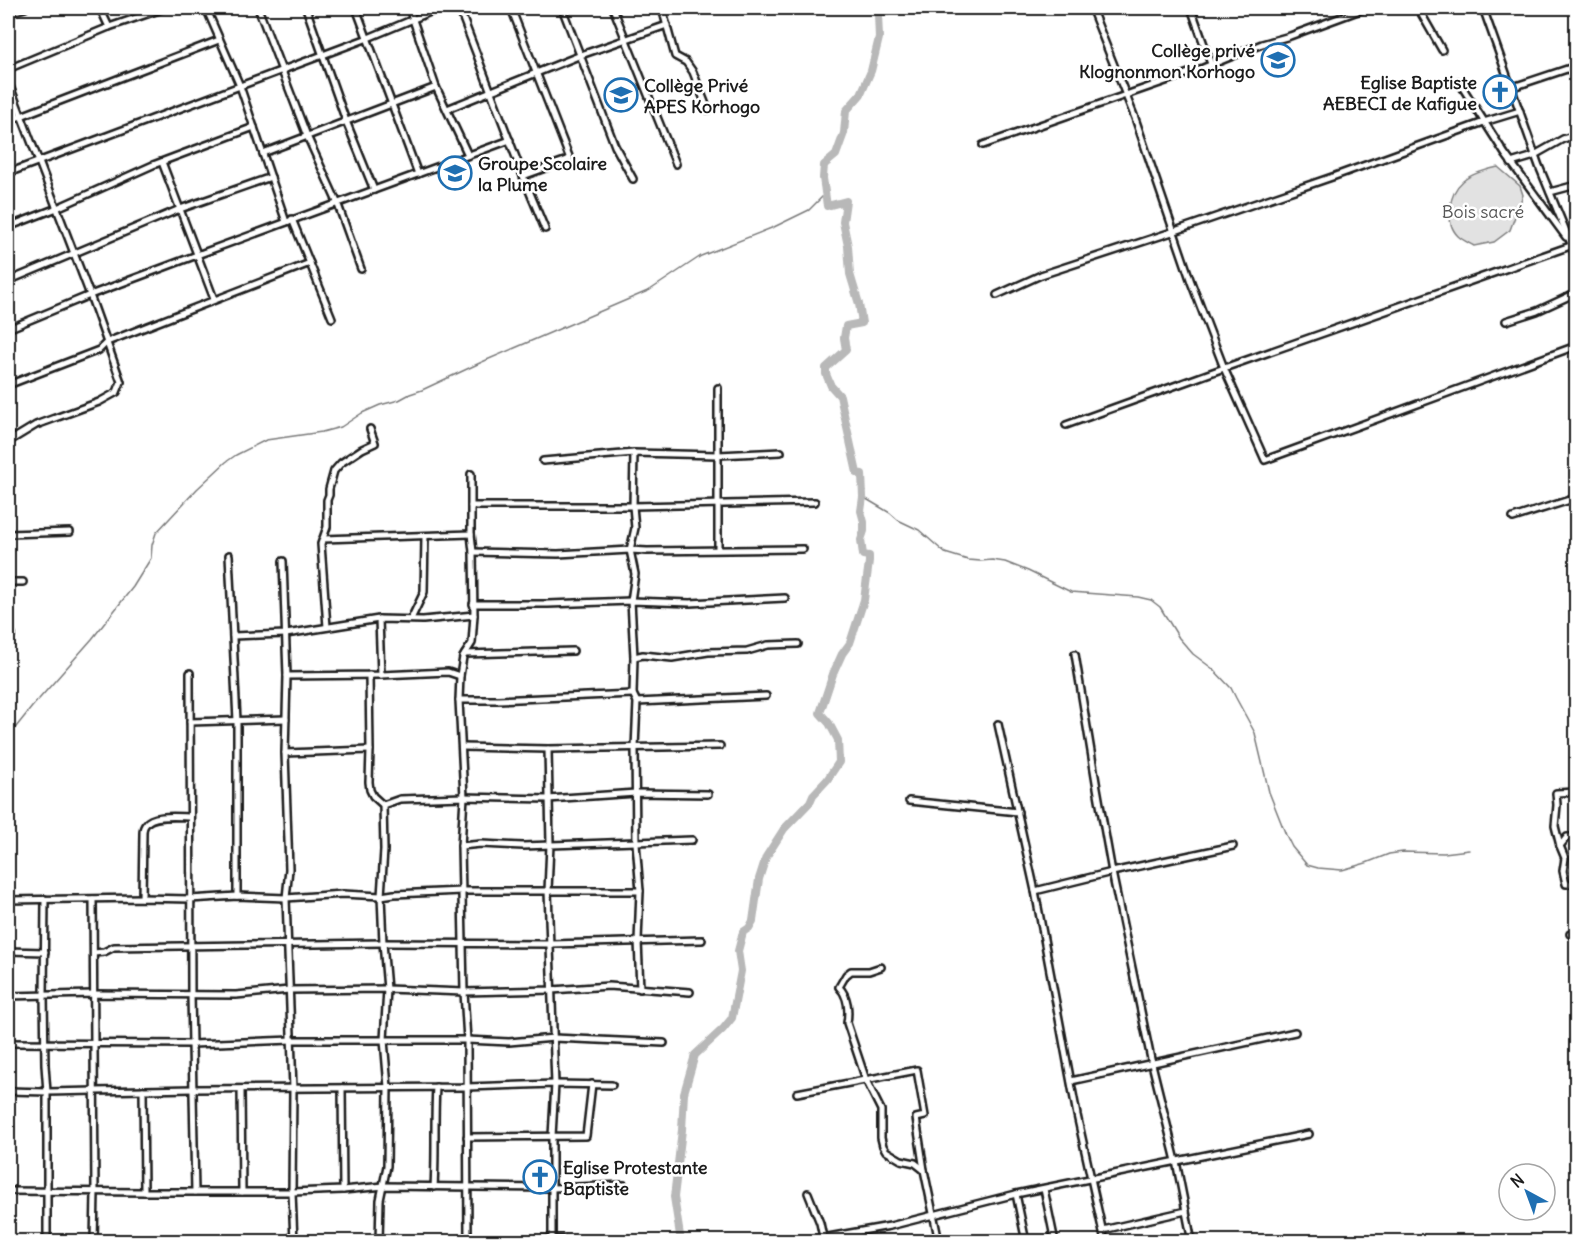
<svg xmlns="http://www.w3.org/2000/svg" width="1584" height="1249" font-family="Delius,sans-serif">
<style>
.green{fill:#e2e2e2;stroke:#7f7f7f;stroke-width:1.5}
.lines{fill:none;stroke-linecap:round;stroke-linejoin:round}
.stream{stroke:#7a7a7a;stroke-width:1.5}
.river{stroke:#b8b8b8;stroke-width:8}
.minor-casing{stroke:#1c1c1c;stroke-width:10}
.minor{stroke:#fff;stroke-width:5}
.labels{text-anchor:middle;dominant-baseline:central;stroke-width:5;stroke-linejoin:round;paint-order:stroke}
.poi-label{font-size:18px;font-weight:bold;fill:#1c1c1c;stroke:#fff;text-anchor:start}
.park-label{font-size:18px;fill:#575757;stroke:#fff}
</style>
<rect width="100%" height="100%" fill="#fff"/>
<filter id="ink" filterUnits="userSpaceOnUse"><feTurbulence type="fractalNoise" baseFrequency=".0167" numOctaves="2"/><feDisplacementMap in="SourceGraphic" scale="12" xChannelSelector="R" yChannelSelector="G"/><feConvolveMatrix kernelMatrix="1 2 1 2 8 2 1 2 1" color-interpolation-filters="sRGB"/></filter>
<g filter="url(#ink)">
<path class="green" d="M1498,167L1520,186L1523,195L1510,230L1494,242L1474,246C1469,243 1462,240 1458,236C1444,222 1449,193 1463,181C1471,174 1488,169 1498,167Z"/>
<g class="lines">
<g class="stream">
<path d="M863,497L890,513L898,520L919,530L945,553L968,560L980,561L992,560L1005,562L1028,571L1071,592L1138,597L1151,600L1160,607L1179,638L1193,654L1213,669L1231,688L1236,698L1255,733L1269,792L1286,835L1292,847L1307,865L1318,868L1342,870L1366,863L1389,854L1403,852L1444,853L1469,850"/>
<path d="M8,737L32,707L92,639L133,587L151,558L152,545L156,533L197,489L226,462L236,455L266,440L322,432L341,427L362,413L380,405L399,400L410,394L422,390L482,362L650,290L701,256L774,227L809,210L825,194"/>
</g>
<path class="river" d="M681,1242L674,1197L682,1130L684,1093L695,1055L723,1029L732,1018L741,971L738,951L743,932L749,928L753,921L759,879L766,857L784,829L810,802L813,795L827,780L839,762L838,740L829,723L820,713L833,674L842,654L850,643L864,600L869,562V556L863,555L861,540L864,531V522L861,511L863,497L862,474L857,473L840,396L831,386L826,374V368L846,350L844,338L846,326L862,323L859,304L850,274L848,246L843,222L846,201L827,206L823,178L824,165L836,155L844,133L846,111L861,94L871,71L879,38L878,14L890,10L894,8"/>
<g class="minor-casing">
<g id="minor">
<path d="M100,8L109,27"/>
<path d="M206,8L240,86L286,222"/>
<path d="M258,8L307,136L337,202L361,269"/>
<path d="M306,8L346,121L374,190"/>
<path d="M356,8L418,174"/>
<path d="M409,8L436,87L468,155"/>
<path d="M459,8L523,176L545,229"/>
<path d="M511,8L570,159L523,176"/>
<path d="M562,8L615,146L633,179"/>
<path d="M613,8L676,164"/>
<path d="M662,8L675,56L686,62L693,72L708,110"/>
<path d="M1191,8L1211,64"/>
<path d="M1418,8L1442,50"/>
<path d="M1483,8L1539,166L1572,246L1576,260"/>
<path d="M1092,10L1135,118L1191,282L1224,368L1265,460L1576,346"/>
<path d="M8,13L25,8"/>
<path d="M8,69L109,27L165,8"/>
<path d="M8,81L90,295L121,382L117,392L99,402L36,425L8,442"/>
<path d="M1459,82L1505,154L1566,237"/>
<path d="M1510,88L1576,66"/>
<path d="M447,109L581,55L667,25"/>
<path d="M8,121L219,40"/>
<path d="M983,145L1203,68L1262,44L1290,36L1366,8"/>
<path d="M263,153L436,87"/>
<path d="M162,162L214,299"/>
<path d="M1511,163L1531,157L1563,139L1576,135"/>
<path d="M8,173L368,38L440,8"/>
<path d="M1550,192L1576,185"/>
<path d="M292,219L332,318"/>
<path d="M8,227L57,208L153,165L254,127"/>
<path d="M8,281L180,209L271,177"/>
<path d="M997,295L1041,275L1175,231L1335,176L1484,122L1520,111"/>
<path d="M1506,321L1537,311L1576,293"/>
<path d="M8,329L90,295L197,255L510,140"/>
<path d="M8,385L99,350L107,342L310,263"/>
<path d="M718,388V549"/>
<path d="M1066,425L1224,368L1576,244"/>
<path d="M634,453L633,506L635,528L630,550L635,574L631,601L634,657L633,694L637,702L635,748L636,843L640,891L638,941L640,989"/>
<path d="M543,461L634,453L718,455L781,452"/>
<path d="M471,506H633L815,502"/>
<path d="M1513,518L1576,498"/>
<path d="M8,534L70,532"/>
<path d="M323,539L471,534"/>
<path d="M473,552L558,554L630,550L647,551L803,549"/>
<path d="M229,555L237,721V896"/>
<path d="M283,561L287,676L285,753L289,869L286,898L293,1089L292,1192L294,1242"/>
<path d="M8,582H23"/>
<path d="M473,604H548L631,601L690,603L785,598"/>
<path d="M379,619L381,675"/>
<path d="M411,619L424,592L425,536"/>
<path d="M327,627L321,544L327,527V500L329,495V489L334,471L341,463L362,449L375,443L370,429"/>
<path d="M8,634H12"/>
<path d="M233,636L286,634L379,619L423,620L474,615"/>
<path d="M465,654L573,651"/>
<path d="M1075,654L1096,782L1112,872L1152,1064L1176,1161L1192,1242"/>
<path d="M634,657L643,655L672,658L708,652L747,651L768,645L798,644"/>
<path d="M190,673L191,995L195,1192"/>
<path d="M369,675L370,750L369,782L370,790L373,796L383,805L384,850L381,896L383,943L387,989L384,1040L388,1087L387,1166L380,1200L379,1242"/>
<path d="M287,676L381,675L448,672L460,676"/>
<path d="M459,700H498L633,694"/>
<path d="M637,702L766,696"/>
<path d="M190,722L286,719"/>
<path d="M998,724L1035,891L1077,1115L1105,1242"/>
<path d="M463,747L548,749L720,746"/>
<path d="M548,749L550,844L548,891L555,1084L552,1136V1242"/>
<path d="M285,753L370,750"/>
<path d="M1576,792L1556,793L1557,805L1555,826L1560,846L1565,858L1563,871L1566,884H1576"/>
<path d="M909,801L1018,812"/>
<path d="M383,805L400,799L464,797L548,799L636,793L708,794"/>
<path d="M461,846L481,844L523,846L692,840"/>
<path d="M1560,846L1567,837H1576"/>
<path d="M1035,891L1112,872L1233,846"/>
<path d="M142,898L143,833C143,830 144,826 146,824C152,814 179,817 190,817"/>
<path d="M45,899L44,995L45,1065L47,1092V1242"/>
<path d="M93,899L95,1192L94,1242"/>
<path d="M8,900L142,898L190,899L237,896L286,898L343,894L381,896L394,894L462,891H640"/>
<path d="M1570,934H1576"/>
<path d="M8,951L45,952"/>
<path d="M94,953L104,952L114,947L383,943L551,944L702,940"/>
<path d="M881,967L869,971H851L846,975L839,987C848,996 849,1011 847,1023L866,1080L881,1110V1138L883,1146L886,1151L901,1160L915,1163L924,1170"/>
<path d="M8,996L94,994L236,995L289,990L387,989L464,992L552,990L609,986L690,992"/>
<path d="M8,1043L192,1044L292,1040H467L509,1042L554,1038L664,1043"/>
<path d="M1071,1081L1295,1032"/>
<path d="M342,1088L343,1190"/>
<path d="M241,1089L242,1192"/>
<path d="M143,1090L144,1192"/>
<path d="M8,1091L47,1092L193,1089L467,1087L555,1084L612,1085"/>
<path d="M797,1093L917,1070L925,1116L916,1118L924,1170L939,1242"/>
<path d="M467,1137L586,1136L592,1084"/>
<path d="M434,1187C436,1154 434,1121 436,1087"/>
<path d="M1044,1189L1055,1242"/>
<path d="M8,1191L144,1192H292L343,1190L384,1186L553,1188L624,1185"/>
<path d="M808,1193L820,1223L824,1242"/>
<path d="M1016,1194L1026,1242"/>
<path d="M1103,1230L1186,1211"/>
<path d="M167,1242L190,1239L219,1242"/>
<path d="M468,1242L467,1040L464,992L461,846L464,797L459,700L460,676L463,657L472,643L474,615L473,552L471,534V474"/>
<path d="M495,1242L552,1239L605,1242"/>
<path d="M800,1242L890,1226L1016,1194L1309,1134"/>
</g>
</g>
<use href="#minor" class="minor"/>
</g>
</g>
<defs>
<g id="school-ring" transform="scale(1.725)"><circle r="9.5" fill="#fff" stroke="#1f6fb2" stroke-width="1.5"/><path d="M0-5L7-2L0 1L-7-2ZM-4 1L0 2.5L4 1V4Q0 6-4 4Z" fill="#1f6fb2"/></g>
<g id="church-ring" transform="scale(1.725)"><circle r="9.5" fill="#fff" stroke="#1f6fb2" stroke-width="1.5"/><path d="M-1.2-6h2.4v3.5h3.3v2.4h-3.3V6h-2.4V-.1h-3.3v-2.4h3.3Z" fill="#1f6fb2"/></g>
</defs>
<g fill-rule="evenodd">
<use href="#school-ring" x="1278" y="60"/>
<use href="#church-ring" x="1500" y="92"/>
<use href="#school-ring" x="621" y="95"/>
<use href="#school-ring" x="455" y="173"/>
<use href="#church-ring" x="540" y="1177"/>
</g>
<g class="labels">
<g class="poi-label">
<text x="1255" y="50" text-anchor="end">Collège privé<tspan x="1255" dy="21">Klognonmon Korhogo</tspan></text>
<text x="1477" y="82" text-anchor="end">Eglise Baptiste<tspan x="1477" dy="21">AEBECI de Kafigue</tspan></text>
<text x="644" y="85">Collège Privé<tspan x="644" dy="21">APES Korhogo</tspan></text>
<text x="478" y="163">Groupe Scolaire<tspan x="478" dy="21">la Plume</tspan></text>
<text x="563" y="1167">Eglise Protestante<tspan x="563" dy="21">Baptiste</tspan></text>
</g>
<g class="park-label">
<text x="1483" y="211">Bois sacré</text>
</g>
</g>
<rect width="1584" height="1249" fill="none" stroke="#fff" stroke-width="30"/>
<rect x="15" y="15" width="1554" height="1219" fill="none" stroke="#1c1c1c" stroke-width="2" filter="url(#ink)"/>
<g transform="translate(1527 1192) rotate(319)"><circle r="28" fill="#ffffff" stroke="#a4a4a4" stroke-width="1.5"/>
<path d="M0-4.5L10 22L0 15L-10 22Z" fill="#1f6fb2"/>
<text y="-9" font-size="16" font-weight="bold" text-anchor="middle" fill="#1c1c1c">N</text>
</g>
</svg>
